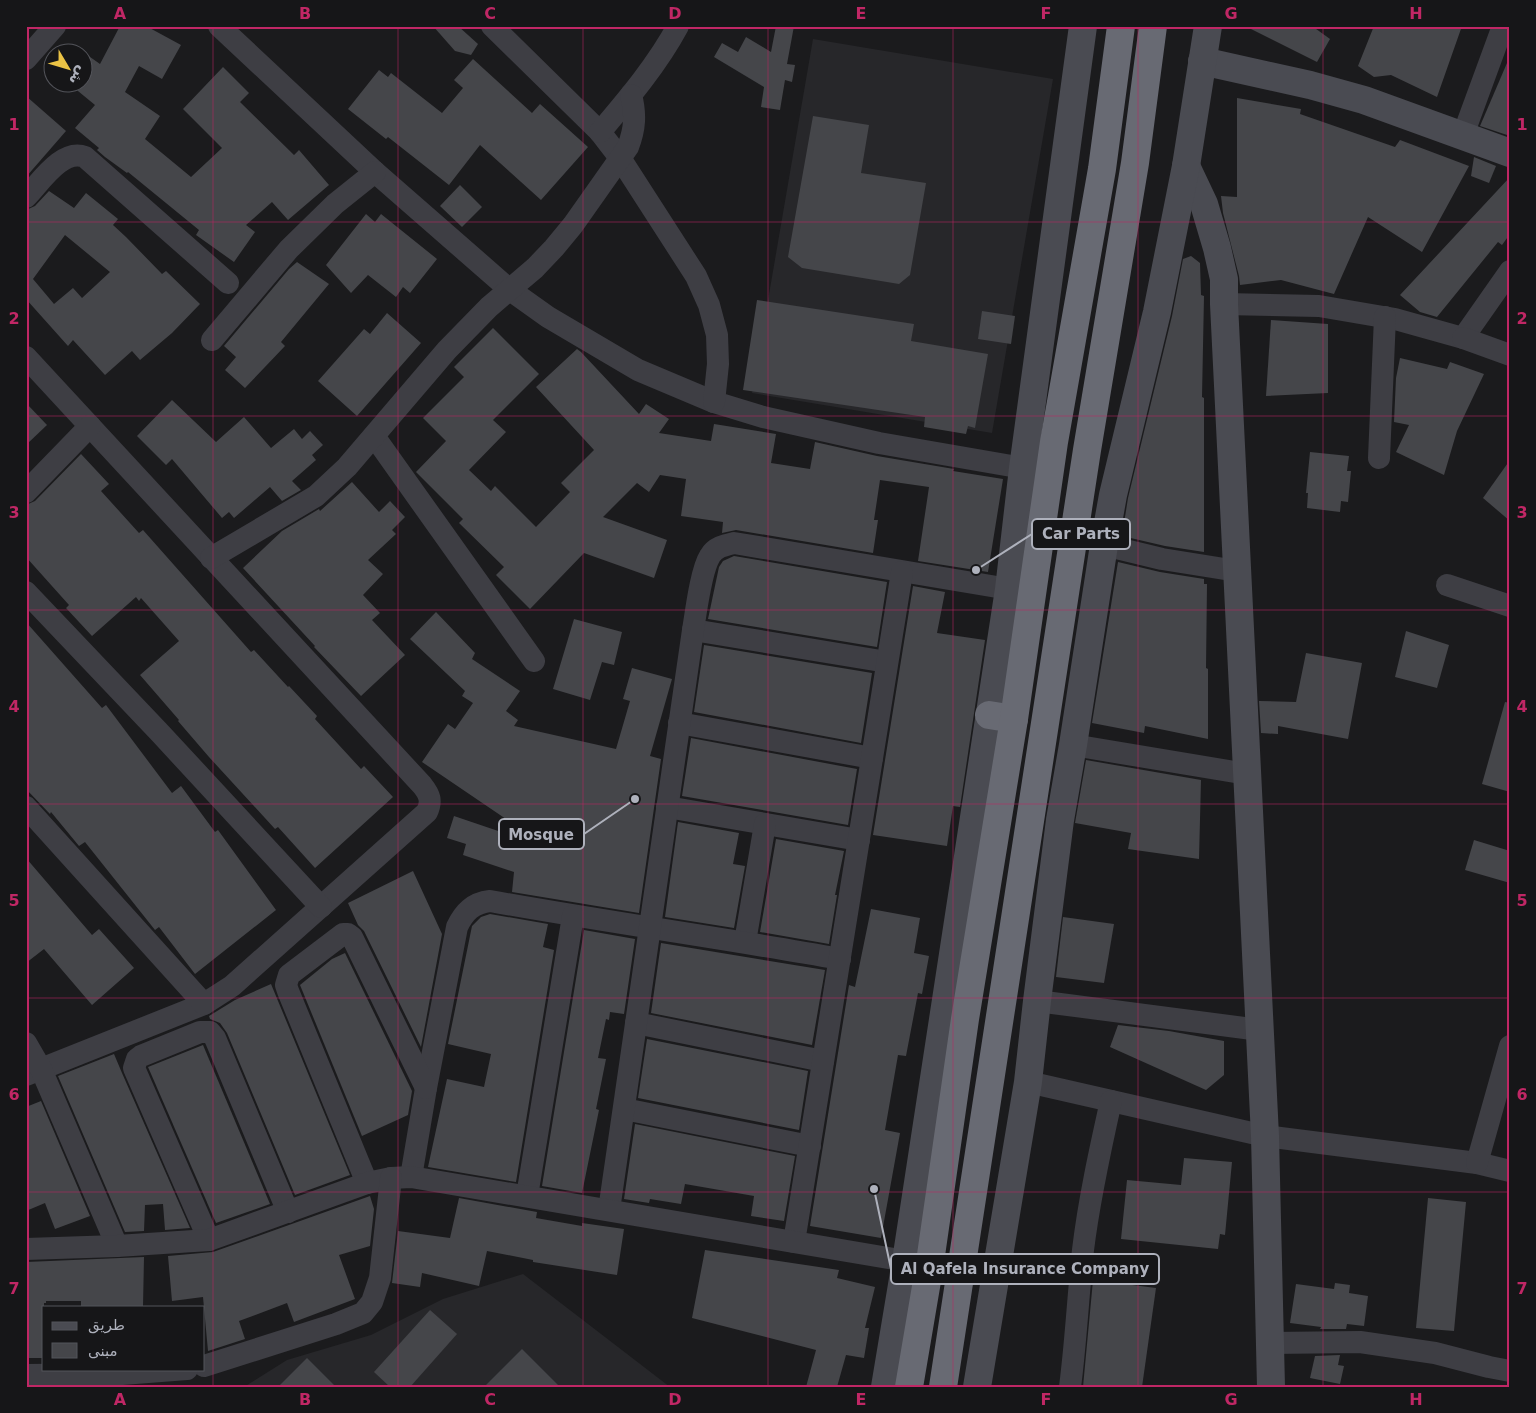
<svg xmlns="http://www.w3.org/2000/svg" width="1536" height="1413" font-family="'DejaVu Sans','Noto Naskh Arabic',sans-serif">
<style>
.built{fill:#27272a}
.building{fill:#45464a;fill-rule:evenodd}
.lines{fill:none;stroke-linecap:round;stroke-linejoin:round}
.street{stroke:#3e3e44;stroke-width:22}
.secondary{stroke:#4a4b52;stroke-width:28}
.highway{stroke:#686a73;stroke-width:28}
.grid{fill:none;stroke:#c02765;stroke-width:1;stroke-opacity:0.55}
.leader{fill:none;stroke:#aeb1bc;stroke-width:2}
.callout-dot{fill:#aeb1bc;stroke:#161618;stroke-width:2}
.callout{fill:#161618;stroke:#aeb1bc;stroke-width:2}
.callout-label{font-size:15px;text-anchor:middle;font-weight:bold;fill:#aeb1bc}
.neatline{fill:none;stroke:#c02765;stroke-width:2}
.grid-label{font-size:16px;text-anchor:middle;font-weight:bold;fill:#c02765}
</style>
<rect width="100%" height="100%" fill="#1b1b1d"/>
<g class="built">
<path d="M813,39L1053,79L992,433L752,393Z"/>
<path d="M523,1274L670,1387H244L287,1360L371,1335L443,1299Z"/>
</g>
<g class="building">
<path d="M120,26H146L181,45L162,79L139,66L125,92L160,116L145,139L191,177L222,148L183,109L223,67L249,93L240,102L294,155L299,150L329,185L288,220L272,202L246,225L255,232L234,262L196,235L199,230L128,172L127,173L105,157L97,150L99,148L75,128L95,105L67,82H82V53L83,52L100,64Z"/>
<path d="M433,26H458L478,44L471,55L455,51Z"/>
<path d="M776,26H794L787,64L795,65L792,82L785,80L780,110L761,107L764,87L714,57L722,43L738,52L746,37L771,52Z"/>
<path d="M1245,26H1312L1330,39L1317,62Z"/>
<path d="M1374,26H1462L1437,97L1391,75L1374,77L1358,66Z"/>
<path d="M1510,56V136L1480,126Z"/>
<path d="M473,59L532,113L540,104L588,147L541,200L480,145L449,185L388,137L386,139L348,109L379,70L388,77L391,73L442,113L463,88L454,80Z"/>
<path d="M26,96L66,131L26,177Z"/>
<path d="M1237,98L1301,109L1300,114L1395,147L1400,140L1469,166L1422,252L1368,217L1334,294L1281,280L1240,285L1239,276L1223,213L1221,196L1237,197Z"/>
<path d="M813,116L869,125L861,173L926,183L910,275L899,284L802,268L788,257Z"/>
<path d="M1474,157L1496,166L1489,183L1471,176Z"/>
<path d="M1510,177V234L1502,245L1498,242L1437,317L1420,312L1400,295Z"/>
<path d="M460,185L482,207L462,227L440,206Z"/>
<path d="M49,191L74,208L86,193L118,219L113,225L126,237L162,274L166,271L200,304L172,333L140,360L132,351L105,375L73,340L68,346L26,299V210L35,206ZM65,235L110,272L82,298L73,288L54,304L33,279Z"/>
<path d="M366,214L375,222L381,214L437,259L410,293L403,287L396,297L368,275L351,293L326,265Z"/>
<path d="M1191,256L1200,263L1201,295L1204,296L1202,397L1204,398V552L1165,546L1122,536L1128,498L1172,316L1183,259Z"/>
<path d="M297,262L329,284L281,342L285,346L245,388L225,370L236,357L224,346L289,269Z"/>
<path d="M757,300L914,324L911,341L988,354L975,428L968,426L966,434L924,427L925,417L743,390Z"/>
<path d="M982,311L1015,316L1011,344L978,339Z"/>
<path d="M387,313L421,343L357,416L318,381L364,329L370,334Z"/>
<path d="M1271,320L1328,324V393L1266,396Z"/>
<path d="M493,328L539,374L493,420L506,432L469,470L491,491L495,486L536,527L570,492L561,483L594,450L536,387L577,349L581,352L639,414L646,404L669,419L659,433L711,441L714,424L776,434L771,463L810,469L815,442L877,456L954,469L953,471L1003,479L988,572L918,561L929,487L880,480L874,520H878L873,553L736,530L722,533L723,522L681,516L686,479L660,475L649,492L637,483L603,517L667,540L654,578L584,553L530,609L496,575L504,567L459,523L463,519L416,472L446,441L423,418L464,377L454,367Z"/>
<path d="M1400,358L1447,369L1450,362L1484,374L1457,431L1444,475L1396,452L1409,425L1394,422L1396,378Z"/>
<path d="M172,400L216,442L244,417L271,448L294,429L302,439L310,431L323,445L312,455L316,460L292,481L301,490L282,501L270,487L234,518L229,512L222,518L172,459L166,465L137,436Z"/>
<path d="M26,403L47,425L26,445Z"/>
<path d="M1310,452L1349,456L1347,471H1351L1348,502L1341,501L1340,512L1307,508L1308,493H1306Z"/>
<path d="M81,454L109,484L101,491L139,533L143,530L251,652L254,650L288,687L289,686L317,716L315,719L361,769L364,766L393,797L315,868L278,827L275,829L209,757L178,721L179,720L140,675L179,641L141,598L139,601L136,597L92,636L66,608L69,605L26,557V505L35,501Z"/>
<path d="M1510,460V521L1483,498Z"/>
<path d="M352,482L379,512L390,501L405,517L392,530L396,534L368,560L383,574L363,595L380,613L372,620L405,655L361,696L314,647L315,646L243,568L282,531L319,509L320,511Z"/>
<path d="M734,556L887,582L877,647L708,619L719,567L723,561Z"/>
<path d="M1118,562L1160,572L1204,579V584H1207L1206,668L1208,669V739L1145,726L1144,733L1092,723Z"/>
<path d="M913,586L945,592L937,633L985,640L960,807L953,806L947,846L873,835Z"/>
<path d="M436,612L475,653L472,659L520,691L506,711L518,720L514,726L616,749L630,701L623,699L632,668L672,679L650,756L661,759L639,913L512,892L514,872L463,855L466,844L447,838L454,816L543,846L544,845L422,762L448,724L455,729L473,703L462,696L465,691L410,639Z"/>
<path d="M574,619L622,632L614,665L602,662L590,700L553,689Z"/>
<path d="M26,622L102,708L106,705L172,793L181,786L215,832L218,830L276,910L195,974L159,927L155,930L85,842L79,846L51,812L50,814L26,789Z"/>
<path d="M1406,631L1449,645L1437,688L1395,677Z"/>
<path d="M704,645L872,673L861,743L694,712Z"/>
<path d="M1306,653L1362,663L1348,739L1278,726V734L1261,733L1259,701L1296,702Z"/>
<path d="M1505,702L1510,703V792L1482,784Z"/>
<path d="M691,738L857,769L848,825L682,796Z"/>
<path d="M1086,760L1201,780L1199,859L1128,849L1131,833L1075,823Z"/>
<path d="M678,822L739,833L733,864L745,866L734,928L665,917Z"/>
<path d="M776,839L844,851L835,895H837L829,944L760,932Z"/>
<path d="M1474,840L1510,851V883L1465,870Z"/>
<path d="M26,858L92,935L99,929L134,968L92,1005L44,949L26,963Z"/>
<path d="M413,871L442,934L421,1047L364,931L358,925L348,903Z"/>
<path d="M871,909L920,918L914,953L929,956L922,994L918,993L906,1056L898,1055L885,1130L900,1133L881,1238L810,1226L849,985L855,987Z"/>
<path d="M490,914L548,924L543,947L554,950L516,1182L428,1167L447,1079L484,1087L491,1054L448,1044L472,926L481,917Z"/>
<path d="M1063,917L1114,924L1104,983L1056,977Z"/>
<path d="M584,930L635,939L624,1014L610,1012L609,1020L606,1019L598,1058L606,1059L596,1109L599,1110L582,1193L542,1186Z"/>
<path d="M661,943L825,970L812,1045L651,1013Z"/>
<path d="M345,953L412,1091L408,1115L362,1136L300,985L332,959Z"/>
<path d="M271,984L350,1175L295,1195L227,1033L220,1023L210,1019L209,1016L235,1000Z"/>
<path d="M1118,1025L1169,1031L1224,1041V1075L1206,1090L1110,1047Z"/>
<path d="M647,1039L808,1071L799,1130L638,1098Z"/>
<path d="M203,1045L270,1204L216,1223L148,1067Z"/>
<path d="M114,1054L122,1073L190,1228L165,1230L163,1204L145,1205L144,1231L125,1232L58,1076Z"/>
<path d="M41,1101L90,1216L55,1229L45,1203L26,1211V1107Z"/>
<path d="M635,1124L795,1156L784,1221L751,1216L754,1196L685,1184L681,1204L650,1199L649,1203L624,1199Z"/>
<path d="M1184,1158L1232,1162L1225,1235L1220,1234L1218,1249L1121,1239L1127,1180L1181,1185Z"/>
<path d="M370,1196L374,1209L370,1246L339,1255L355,1299L294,1322L287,1303L239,1321L245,1339L208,1351L203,1297L172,1301L168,1256L213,1252Z"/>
<path d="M459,1198L537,1212L536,1218L582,1226V1223L624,1229L617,1275L533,1262V1260L487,1251L479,1286L422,1273L420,1287L392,1283L398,1231L450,1238Z"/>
<path d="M1428,1198L1466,1202L1454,1331L1416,1328Z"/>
<path d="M705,1250L839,1270L837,1278L875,1287L865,1328H869L864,1358L846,1355L837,1387H806L816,1350L692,1318Z"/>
<path d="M144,1257L143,1307H81V1301H46V1303H44V1358H26V1262Z"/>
<path d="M1093,1280L1156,1288L1142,1387H1083Z"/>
<path d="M1335,1283L1350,1285L1349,1293L1368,1296L1364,1326L1347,1324L1346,1329H1320L1321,1327L1290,1323L1296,1284L1334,1289Z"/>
<path d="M430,1310L457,1334L410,1387H390L374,1372Z"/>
<path d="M522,1349L560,1387H484Z"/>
<path d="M1340,1355L1338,1365L1344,1366L1340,1384L1310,1378L1315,1356Z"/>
<path d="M307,1358L336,1387H278Z"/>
</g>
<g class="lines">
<g class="street">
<path d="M219,26L375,172L510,290L548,317L638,370L714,402L763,417L879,443L1023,468"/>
<path d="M492,26L600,132L620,158L696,276L709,305L717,335L718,364L714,402"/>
<path d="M26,59L55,26"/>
<path d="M600,132C628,99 657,65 678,26"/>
<path d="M1463,135L1503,26"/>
<path d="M26,197C40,183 62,148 85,157L228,283"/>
<path d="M1224,304L1319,306L1395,319L1463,338L1510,271"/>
<path d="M1463,338L1510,355"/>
<path d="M212,340L289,249L335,204L375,172"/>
<path d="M26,357L422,785C430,795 432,801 427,812L232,986L204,1004L26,1075"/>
<path d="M374,436L534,661"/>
<path d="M1379,458L1385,317"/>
<path d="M26,492L90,426"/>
<path d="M1104,545L1162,559L1237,571"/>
<path d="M211,558L316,496L347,467L447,350L489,307L535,268L554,248L573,225L628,147C635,129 636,114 631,95"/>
<path d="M1447,585L1510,606"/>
<path d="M26,592L160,733L321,907"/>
<path d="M693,630L887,662"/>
<path d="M679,723L872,758"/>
<path d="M1073,745L1247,774"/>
<path d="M26,807L204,1004"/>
<path d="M667,807L859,840"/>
<path d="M745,942L765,824"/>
<path d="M1037,1001L1260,1030"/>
<path d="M636,1023L823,1061"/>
<path d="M26,1043L41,1069L117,1246"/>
<path d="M1028,1082L1265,1136L1477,1163L1510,1171"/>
<path d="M624,1109L810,1146"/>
<path d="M1477,1163L1510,1046"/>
<path d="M411,1177L426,1088L457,927C464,912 473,903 490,901C606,922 723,938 840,959"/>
<path d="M367,1183L288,991L286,985L289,975L343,934H348L352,937L426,1088"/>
<path d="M527,1196L573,916"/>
<path d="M609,1210L693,630C696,612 701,570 710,556C715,547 725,545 734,543L1009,589"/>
<path d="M209,1240L134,1068L137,1059L141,1056L200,1032H210L215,1038L288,1212"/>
<path d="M794,1242L902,572"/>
<path d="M26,1249L117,1246L209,1240L367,1183L391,1178L411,1177L906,1261"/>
<path d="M1270,1343L1360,1342L1435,1353L1489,1367L1510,1371"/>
<path d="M204,1366L336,1324L363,1313L372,1302L380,1278L391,1178"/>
<path d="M26,1375L122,1374L187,1369"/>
<path d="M1070,1387C1076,1341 1078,1296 1083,1250C1089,1200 1100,1150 1111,1101"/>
</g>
<g class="secondary">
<path d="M1202,61L1310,85L1364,100L1510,153"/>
<path d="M1186,166L1204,204L1217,248L1224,279V304L1265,1136L1271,1387"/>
<path d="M885,1387L906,1261L1009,589L1023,468L1083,26"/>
<path d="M977,1387L1028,1082L1037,1001L1060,820L1073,745L1104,545L1113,495L1157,312L1186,166L1208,26"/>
</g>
<g class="highway">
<path d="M989,715L1014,719"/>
<path d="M909,1387L929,1269L965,1019L1014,719L1054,442L1102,169L1121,26"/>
<path d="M943,1387L1087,450L1135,163L1153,26"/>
</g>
</g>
<path class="grid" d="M213,26V1387M398,26V1387M583,26V1387M768,26V1387M953,26V1387M1138,26V1387M1323,26V1387M26,222H1510M26,416H1510M26,610H1510M26,804H1510M26,998H1510M26,1192H1510"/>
<path class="leader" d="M976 570L1032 534M635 799L584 834M874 1189L891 1269"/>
<g class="callout-dot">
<circle cx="976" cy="570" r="5"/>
<circle cx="635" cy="799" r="5"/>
<circle cx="874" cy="1189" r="5"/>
</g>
<g class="callout">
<rect x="1032" y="519" width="98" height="30" rx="5"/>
<rect x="499" y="819" width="85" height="30" rx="5"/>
<rect x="891" y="1254" width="268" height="30" rx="5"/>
</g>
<g class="callout-label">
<text x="1081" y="539">Car Parts</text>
<text x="541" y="840">Mosque</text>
<text x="1025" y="1274">Al Qafela Insurance Company</text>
</g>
<rect width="1536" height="1413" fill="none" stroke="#161618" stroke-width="55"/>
<rect x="42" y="1306" width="162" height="65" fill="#161618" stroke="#53545a"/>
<rect x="52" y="1322" width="25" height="8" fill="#4a4b52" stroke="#53545a"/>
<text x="88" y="1330" font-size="15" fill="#aeb1bc">طريق</text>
<rect x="52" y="1343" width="25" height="15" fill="#45464a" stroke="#53545a"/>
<text x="88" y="1356" font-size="15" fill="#aeb1bc">مبنى</text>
<g transform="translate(68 68) rotate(128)"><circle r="24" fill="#161618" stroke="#53545a"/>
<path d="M0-4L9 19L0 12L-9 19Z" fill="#ebc345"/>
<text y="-8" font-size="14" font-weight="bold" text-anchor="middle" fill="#aeb1bc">ش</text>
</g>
<rect x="28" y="28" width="1480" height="1358" class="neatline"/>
<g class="grid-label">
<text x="120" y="19">A</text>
<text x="305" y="19">B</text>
<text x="490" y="19">C</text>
<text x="675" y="19">D</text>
<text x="861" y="19">E</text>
<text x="1046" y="19">F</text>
<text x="1231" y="19">G</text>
<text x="1416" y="19">H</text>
<text x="14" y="130">1</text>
<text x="1522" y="130">1</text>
<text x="14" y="324">2</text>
<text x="1522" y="324">2</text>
<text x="14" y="518">3</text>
<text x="1522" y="518">3</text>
<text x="14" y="712">4</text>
<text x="1522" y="712">4</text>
<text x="14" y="906">5</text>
<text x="1522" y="906">5</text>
<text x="14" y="1100">6</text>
<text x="1522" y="1100">6</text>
<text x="14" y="1294">7</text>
<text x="1522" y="1294">7</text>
<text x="120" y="1405">A</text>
<text x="305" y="1405">B</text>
<text x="490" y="1405">C</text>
<text x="675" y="1405">D</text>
<text x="861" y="1405">E</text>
<text x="1046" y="1405">F</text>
<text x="1231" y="1405">G</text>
<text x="1416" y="1405">H</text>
</g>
</svg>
